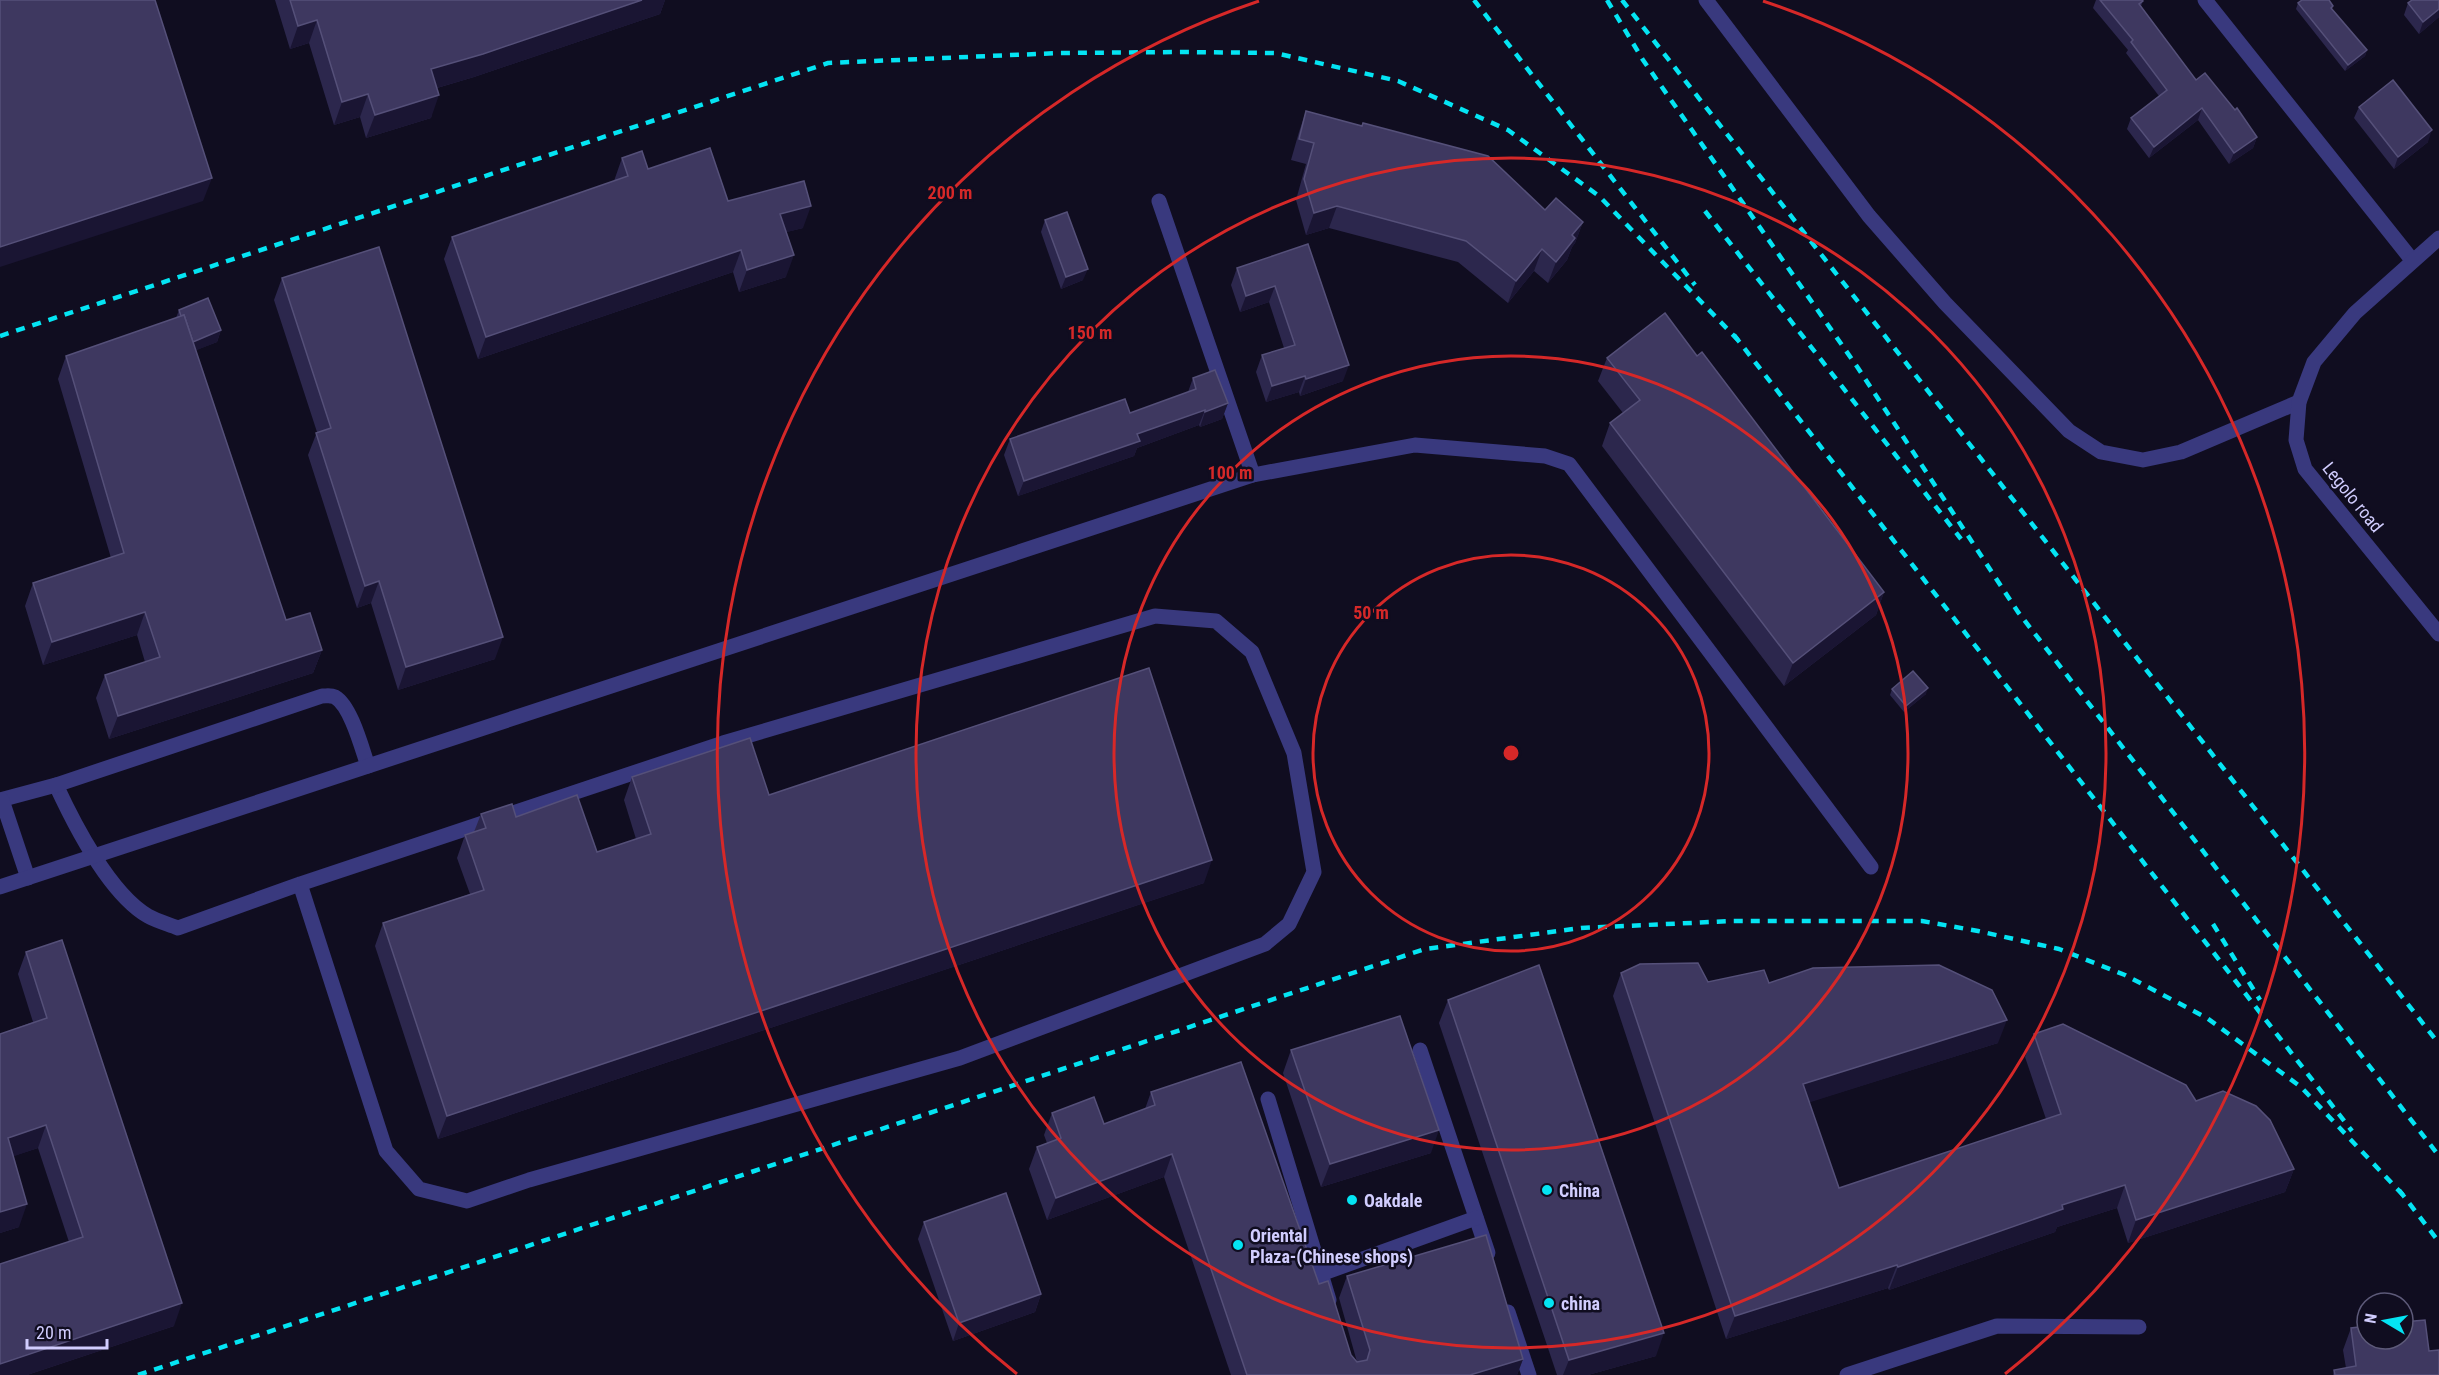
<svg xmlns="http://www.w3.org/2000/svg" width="2439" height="1375" font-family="'Roboto Condensed',sans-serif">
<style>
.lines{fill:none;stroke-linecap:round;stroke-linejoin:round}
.minor{stroke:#39397e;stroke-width:15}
.rail{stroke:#04e4f3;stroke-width:4.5;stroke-dasharray:9 8;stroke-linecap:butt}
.wall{fill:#2c274d}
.shaded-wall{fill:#1a1533}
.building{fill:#3e3860;stroke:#555079;stroke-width:1.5}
.ring{fill:none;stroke:#d62828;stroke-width:3}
.poi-dot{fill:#04e4f3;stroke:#100d20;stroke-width:2}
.labels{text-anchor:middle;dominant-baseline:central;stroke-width:5;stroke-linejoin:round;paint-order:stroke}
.street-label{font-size:18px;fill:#d1cdfe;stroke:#100d20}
.poi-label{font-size:18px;font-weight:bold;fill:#d1cdfe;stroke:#100d20;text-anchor:start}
.centre{fill:#d62828;stroke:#100d20;stroke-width:3}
.ring-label{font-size:18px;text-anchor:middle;font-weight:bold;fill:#d62828;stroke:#100d20;stroke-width:5;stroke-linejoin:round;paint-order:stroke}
</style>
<rect width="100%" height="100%" fill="#100d20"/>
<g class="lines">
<g class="minor">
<path d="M1706,0L1869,216L1945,303L2069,431L2101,452L2143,460L2181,452L2299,402"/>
<path d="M2205,0L2412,260"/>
<path d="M1159,201L1253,475"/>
<path d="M2439,238L2355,313L2314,362L2299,402L2296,440L2305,469L2439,634"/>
<path d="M56,785C74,824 110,894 148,916C157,921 168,924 178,928L300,884L723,743L1155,616L1216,621L1252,652L1294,753L1314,872L1289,924L1265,944L960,1058L529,1180L467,1201L419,1189L386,1151L300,884"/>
<path d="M0,800L56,785L322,696C327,696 331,695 335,697C351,706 362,749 368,766"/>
<path d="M2,800L28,878"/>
<path d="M0,887L1253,475L1415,445L1545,456L1569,464L1871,867"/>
<path d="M1420,1050L1488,1253"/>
<path d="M1268,1099L1329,1300"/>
<path d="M1321,1274L1476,1218"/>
<path d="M1508,1312L1529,1375"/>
<path d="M1847,1375L1997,1326L2139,1327"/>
</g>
<g class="rail">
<path d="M1474,0L1695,285"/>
<path d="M1607,0L1643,60L1858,368L2018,612L2439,1156"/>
<path d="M1622,0L2439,1044"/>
<path d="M1705,211L1961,539"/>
<path d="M1734,335L2352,1131"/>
<path d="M0,336L828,63L1059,53L1182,52L1275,53L1398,81L1508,130L1599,196L1738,340"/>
<path d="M2213,924L2260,1000"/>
<path d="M2399,1190L2439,1242"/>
<path d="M138,1375L1425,949L1581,928L1733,921H1922L1978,931L2059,949L2125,975L2207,1018L2301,1087L2403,1195"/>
</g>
</g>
<g class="wall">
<path d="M275,0H665L660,14L474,77L437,88L431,118L366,138L360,117L334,125L309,43L290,49Z"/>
<path d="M2096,0H2142L2143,1L2141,6L2196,80L2257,137L2253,148L2229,164L2198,120L2149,158L2127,129L2131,118L2159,96L2126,53L2128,50L2093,8Z"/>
<path d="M2439,0V17L2419,34L2404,15L2408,3Z"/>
<path d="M2298,3L2333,6L2332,9L2367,50L2365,56L2345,71L2296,9Z"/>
<path d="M2359,107L2428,142L2394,169L2354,118Z"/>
<path d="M1306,111L1545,210L1583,222L1575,243L1572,247L1567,260L1548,283L1534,271L1508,303L1458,262L1329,228L1306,235L1296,200L1306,164L1291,160L1299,132Z"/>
<path d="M622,158L728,201L803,228L786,232V277L739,292L733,272L478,359L444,259L452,237L614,181Z"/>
<path d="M1045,220L1083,280L1061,289L1041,232Z"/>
<path d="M1308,244L1343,381L1300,396L1299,392L1266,402L1256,372L1262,355L1284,348L1269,302L1240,312L1231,285L1237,268Z"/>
<path d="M282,278L495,659L398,690L371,603L357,608L308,455L317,432L274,300Z"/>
<path d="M179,310L221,330L217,342L196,350L286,620L322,650L313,673L109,739L96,698L105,675L145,662L137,635L43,665L25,606L33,583L111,558L58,379L66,356L176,318Z"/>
<path d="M1697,356L1884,592L1876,615L1784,686L1602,446L1610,423L1623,413L1598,381L1607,358Z"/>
<path d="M1193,378L1228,403L1222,419L1200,427L1199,425L1137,448L1134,456L1018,496L1004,455L1010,439L1130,413L1188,392Z"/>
<path d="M1892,689L1926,694L1904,712L1890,695Z"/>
<path d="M632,777L769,795L1204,883L438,1139L375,946L383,923L470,894L457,858L465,835L474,832L481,814L516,817L597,852L636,839L624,800Z"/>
<path d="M26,952L174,1326L27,1375H0L69,1242L38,1148L13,1156L19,1227L0,1233V1034L33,1022L18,974Z"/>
<path d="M1621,973L1708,982L1769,983L1998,1043L1809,1102L1839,1188L2046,1119L2025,1057L2034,1034L2196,1101L2294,1169L2285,1192L2128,1243L2117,1208L2057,1227L2055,1232L1889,1290L1888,1288L1726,1339L1613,996Z"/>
<path d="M1448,1000L1656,1356L1588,1375H1557L1439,1023Z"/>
<path d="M1291,1050L1431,1153L1321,1187L1283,1073Z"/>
<path d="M1151,1092L1319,1284L1351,1355L1357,1362L1339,1298L1347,1276L1523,1359L1517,1375H1231L1164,1177L1047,1220L1029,1169L1037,1147L1047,1143L1044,1135L1052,1113L1104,1124L1145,1109Z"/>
<path d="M924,1222L1041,1294L1035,1312L953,1341L918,1239Z"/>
<path d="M2351,1328L2429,1351L2439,1375H2333L2334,1370L2346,1368L2343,1350Z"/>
</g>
<g class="shaded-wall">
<path d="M642,0H665L660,14L474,77L423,92L431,69Z"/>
<path d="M2439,9V17L2419,34L2423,22Z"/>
<path d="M317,20L309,43L290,49L298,26Z"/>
<path d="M2367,50L2365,56L2345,71L2348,65Z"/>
<path d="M368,94L360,117L334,125L342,102Z"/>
<path d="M439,95L431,118L366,138L375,115Z"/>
<path d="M2202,108L2198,120L2149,158L2154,147Z"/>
<path d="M2432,130L2428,142L2394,169L2398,157Z"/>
<path d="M2257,137L2253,148L2229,164L2234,153Z"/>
<path d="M212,178L203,201L0,267V247Z"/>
<path d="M811,206L803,228L772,236L780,214Z"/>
<path d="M1337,206L1329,228L1306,235L1314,213Z"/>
<path d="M1583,222L1575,243L1572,247L1567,260L1548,283L1556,262L1572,235Z"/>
<path d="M1542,249L1534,271L1508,303L1516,281Z"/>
<path d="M741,250L733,272L478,359L486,337Z"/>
<path d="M794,255L786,277L739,292L747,270Z"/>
<path d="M1088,269L1083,280L1061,289L1066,277Z"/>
<path d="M1275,286L1269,302L1240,312L1246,296Z"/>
<path d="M221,330L217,342L187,354L192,342Z"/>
<path d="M1349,365L1343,381L1300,396L1306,379Z"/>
<path d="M1305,376L1299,392L1266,402L1272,386Z"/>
<path d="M1228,403L1222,419L1200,427L1205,412Z"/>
<path d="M1205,410L1199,425L1137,448L1134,456L1018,496L1024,481L1137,434Z"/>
<path d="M379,581L371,603L357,608L365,586Z"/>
<path d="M1884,592L1876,615L1784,686L1793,663Z"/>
<path d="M145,612L137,635L43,665L52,642Z"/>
<path d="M503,637L495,659L398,690L406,667Z"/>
<path d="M322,650L313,673L109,739L118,716Z"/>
<path d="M1928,688L1926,694L1904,712L1906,706Z"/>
<path d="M1212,860L1204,883L438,1139L447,1116Z"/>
<path d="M2007,1020L1998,1043L1795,1107L1803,1084Z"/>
<path d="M46,1125L38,1148L0,1161L8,1138Z"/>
<path d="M1439,1130L1431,1153L1321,1187L1330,1164Z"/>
<path d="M1172,1154L1164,1177L1047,1220L1056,1198Z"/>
<path d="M2294,1169L2285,1192L2128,1243L2136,1220Z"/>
<path d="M2125,1185L2117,1208L2057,1227L2055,1232L1889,1290L1898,1267L2062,1205Z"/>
<path d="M27,1204L19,1227L0,1233V1212Z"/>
<path d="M1897,1265L1888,1288L1726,1339L1735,1316Z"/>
<path d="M1041,1294L1035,1312L953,1341L959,1323Z"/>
<path d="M182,1303L174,1326L27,1375H0V1364Z"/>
<path d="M1664,1333L1656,1356L1588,1375H1563L1569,1360Z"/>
<path d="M1523,1359L1517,1375H1470Z"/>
</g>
<g class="building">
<path d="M0,0H155L212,178L0,247Z"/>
<path d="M290,0H642L483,54L431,69L439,95L375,115L368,94L342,102L317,20L298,26Z"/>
<path d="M2100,0H2142L2143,1L2139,4L2196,80L2205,73L2235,110L2237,108L2257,137L2234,153L2202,108L2154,147L2131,118L2167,90L2131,42L2133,40Z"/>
<path d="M2302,0H2329L2333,6L2331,8L2367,50L2348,65L2298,3Z"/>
<path d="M2412,0H2439V9L2423,22L2408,3Z"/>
<path d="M2393,80L2432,130L2398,157L2359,107Z"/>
<path d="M1306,111L1362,126L1363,123L1488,156L1545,210L1556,198L1583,222L1572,235L1575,238L1556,262L1542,249L1516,281L1466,241L1337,206L1314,213L1304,179L1314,143L1299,139Z"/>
<path d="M710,148L728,201L804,181L811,206L780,214L794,255L747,270L741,250L486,337L452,237L628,176L622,158L642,151L648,169Z"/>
<path d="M1067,212L1088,269L1066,277L1045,220Z"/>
<path d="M1308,244L1349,365L1306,379L1305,376L1272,386L1262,355L1295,345L1275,286L1246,296L1237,268Z"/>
<path d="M379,247L503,637L406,667L379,581L365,586L316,433L331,428L282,278Z"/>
<path d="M208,298L221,330L193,342L184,315L181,316L179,310Z"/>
<path d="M1665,313L1697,356L1702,352L1884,592L1793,663L1610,423L1640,400L1607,358Z"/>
<path d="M184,315L286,620L310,613L322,650L118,716L105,675L160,657L145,612L52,642L33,583L124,553L66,356Z"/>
<path d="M1215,370L1228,403L1205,412V410L1137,434L1140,441L1024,481L1010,439L1125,399L1130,413L1196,389L1193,378Z"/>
<path d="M1149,668L1212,860L447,1116L383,923L484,890L465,835L486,828L481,814L512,804L516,817L577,795L597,852L651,834L632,777L750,738L769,795Z"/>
<path d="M1913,671L1928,688L1906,706L1892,689Z"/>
<path d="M62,940L182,1303L0,1364V1264L83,1237L46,1125L8,1138L27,1204L0,1212V1034L47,1018L26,952Z"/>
<path d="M1698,963L1708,982L1764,970L1769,983L1813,968L1939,965L1992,990L2007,1020L1803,1084L1839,1188L2061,1114L2034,1034L2063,1024L2186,1085L2196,1101L2223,1091L2256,1106L2270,1120L2294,1169L2136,1220L2125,1185L2062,1205L2063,1209L1898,1267L1897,1265L1735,1316L1621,973L1640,964Z"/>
<path d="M1539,965L1664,1333L1569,1360L1448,1000Z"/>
<path d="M1400,1016L1439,1130L1330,1164L1291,1050Z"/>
<path d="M1241,1062L1319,1284L1328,1281L1351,1355L1357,1362L1367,1360L1370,1350L1347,1276L1486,1235L1523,1359L1470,1375H1247L1172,1154L1056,1198L1037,1147L1061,1138L1052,1113L1094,1097L1104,1124L1155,1105L1151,1092Z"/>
<path d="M1006,1193L1041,1294L959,1323L924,1222Z"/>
<path d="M2425,1320L2429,1351L2439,1350V1375H2335L2334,1370L2356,1366L2351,1328L2367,1326V1339H2403V1322Z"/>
</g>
<g class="ring">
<circle cx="1511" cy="753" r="198"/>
<circle cx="1511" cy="753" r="397"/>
<circle cx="1511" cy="753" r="595"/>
<path d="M1017 1374A793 793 0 0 1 1259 1M1763 1A793 793 0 0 1 2005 1374"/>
</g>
<g class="poi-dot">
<circle cx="1547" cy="1190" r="6"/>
<circle cx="1352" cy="1200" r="6"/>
<circle cx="1238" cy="1245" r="6"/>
<circle cx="1549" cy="1303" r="6"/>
</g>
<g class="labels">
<g class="street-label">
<text transform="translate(2353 497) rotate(51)">Legolo road</text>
</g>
<g class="poi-label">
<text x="1559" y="1190">China</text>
<text x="1364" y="1200">Oakdale</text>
<text x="1250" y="1235">Oriental<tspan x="1250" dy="21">Plaza-(Chinese shops)</tspan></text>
<text x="1561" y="1303">china</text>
</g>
</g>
<circle cx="1511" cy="753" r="9" class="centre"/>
<g class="ring-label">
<text x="950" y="199">200 m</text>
<text x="1090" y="339">150 m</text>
<text x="1230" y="479">100 m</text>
<text x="1371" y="619">50 m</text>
</g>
<g transform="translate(2385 1321) rotate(280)"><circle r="28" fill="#100d20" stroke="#5d5a79" stroke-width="1.5"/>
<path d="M0-4.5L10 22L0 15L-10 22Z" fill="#04e4f3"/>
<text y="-9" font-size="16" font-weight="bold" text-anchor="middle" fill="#d1cdfe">N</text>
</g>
<path d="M27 1339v9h80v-9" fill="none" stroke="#d1cdfe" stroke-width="3"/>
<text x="36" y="1339" font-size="18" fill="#d1cdfe" stroke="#100d20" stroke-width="4.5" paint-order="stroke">20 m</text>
</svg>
